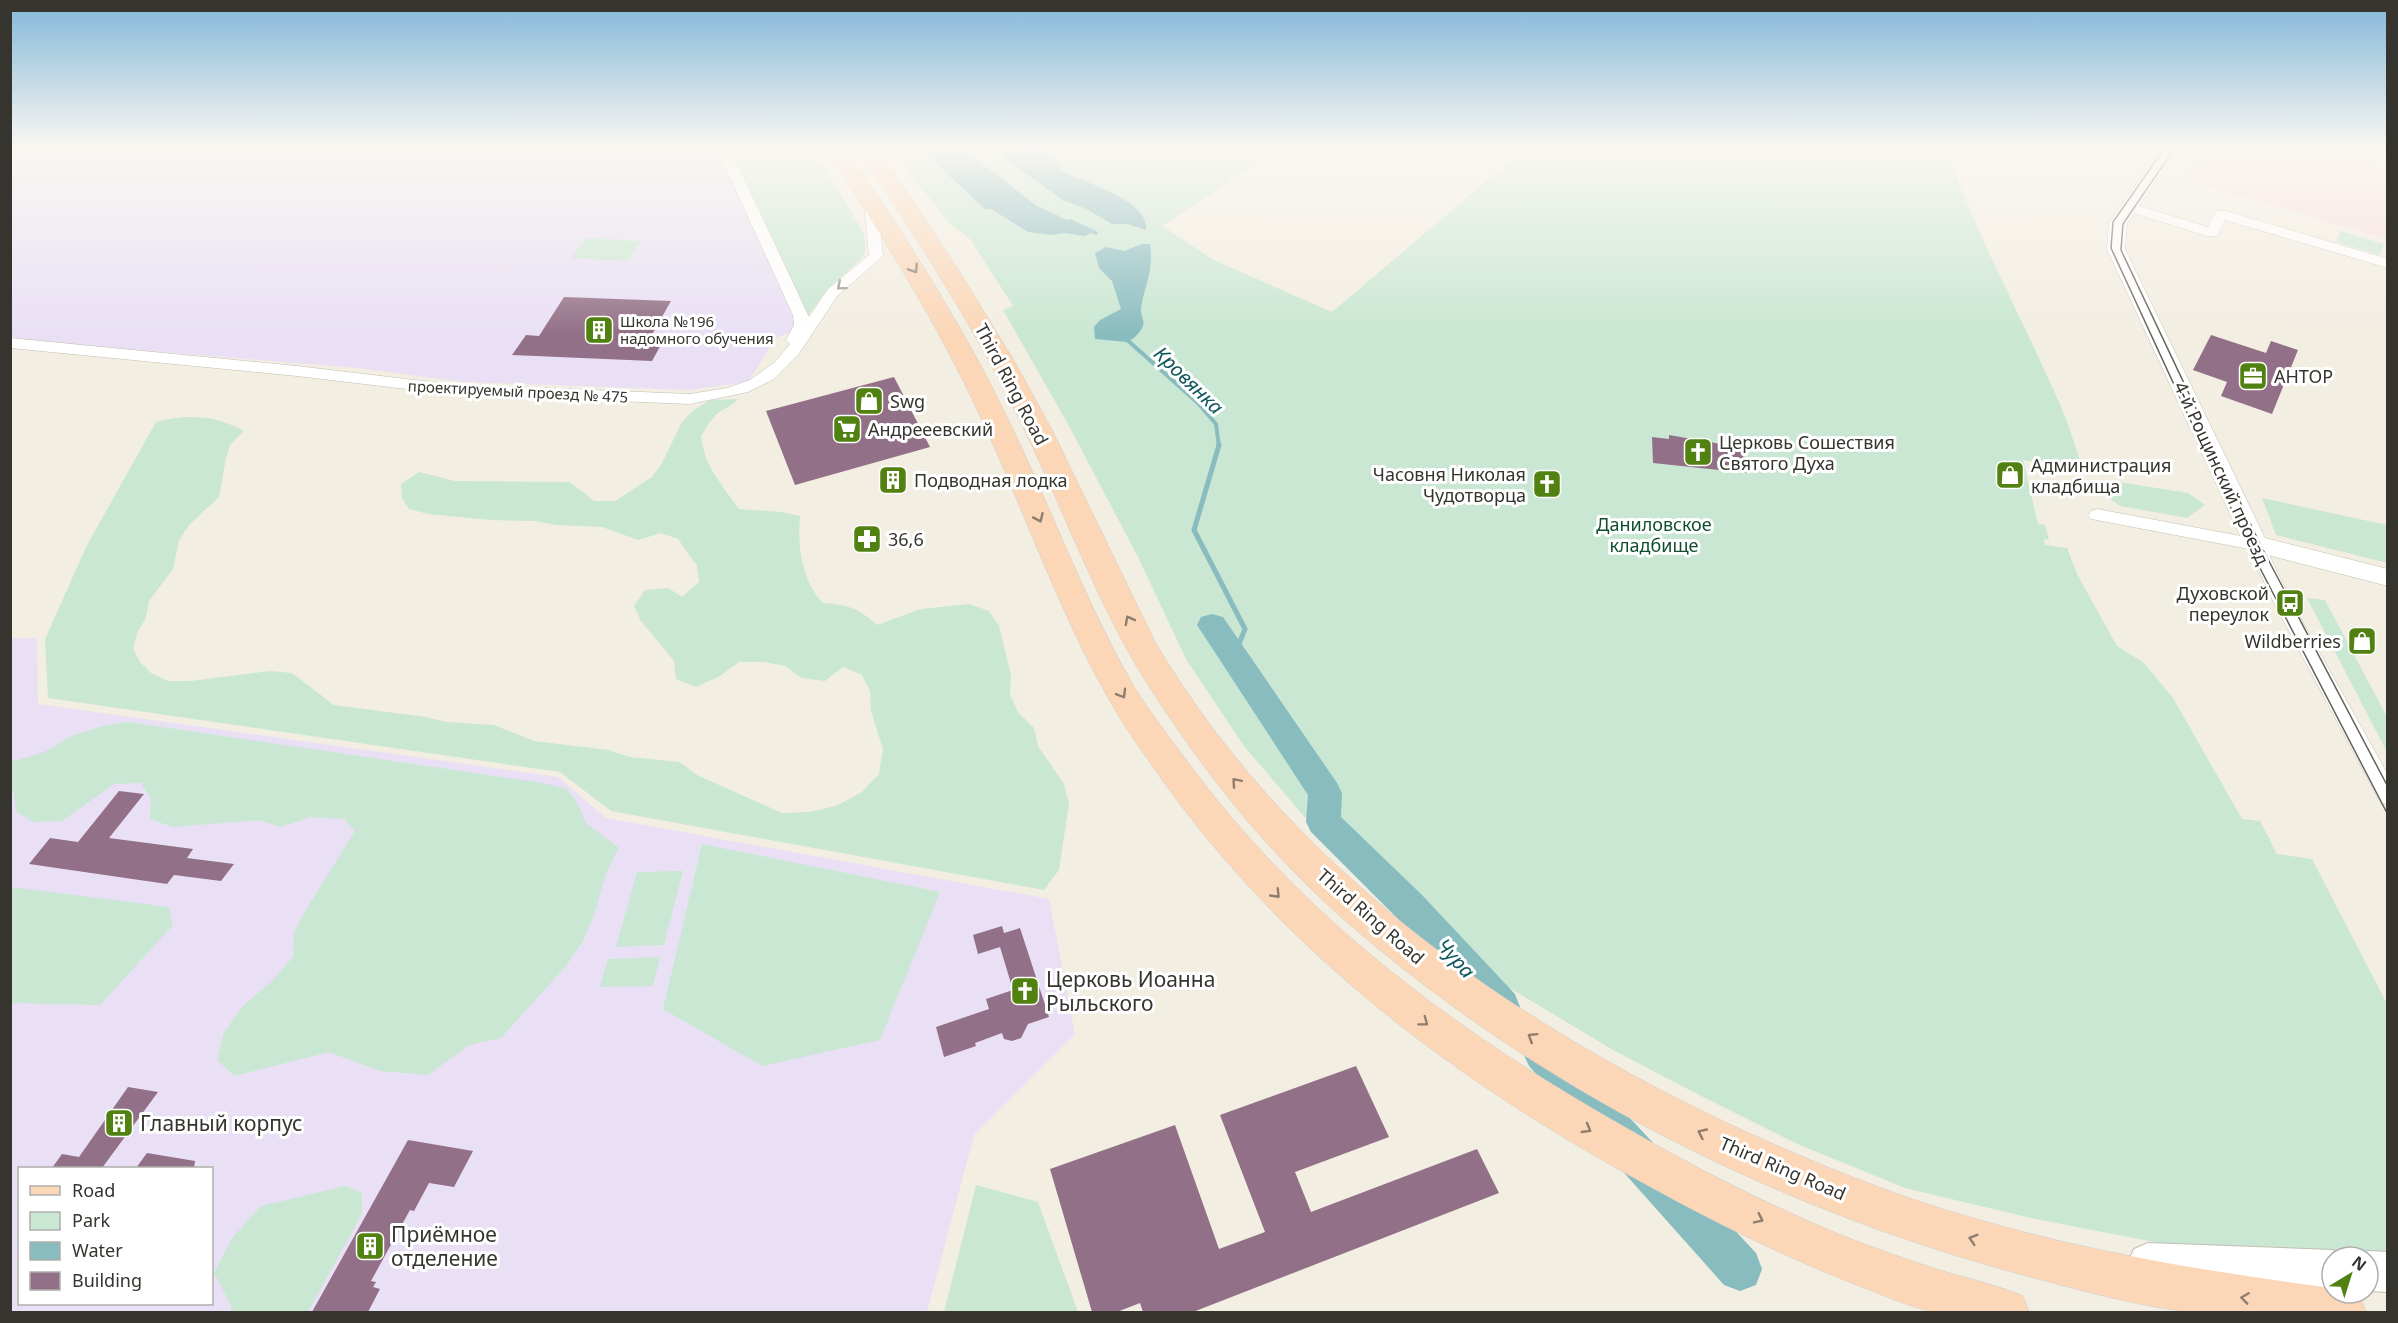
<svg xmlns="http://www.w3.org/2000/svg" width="2398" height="1323" font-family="'Noto Sans',sans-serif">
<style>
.education{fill:#f8dde1}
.medical{fill:#e9e0f5;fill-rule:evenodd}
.green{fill:#c9e7d3}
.water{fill:#89bcbf}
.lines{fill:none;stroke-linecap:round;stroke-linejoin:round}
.stream-far1{stroke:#89bcbf;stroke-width:4}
.stream{stroke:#89bcbf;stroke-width:5}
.river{fill:#89bcbf;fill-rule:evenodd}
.building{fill:#927087}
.minor-casing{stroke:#c3beb3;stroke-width:1}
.tertiary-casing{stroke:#c3beb3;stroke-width:1}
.secondary-casing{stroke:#c3beb3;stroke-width:2}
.primary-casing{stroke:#cfcecd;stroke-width:1}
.minor{fill:#fff;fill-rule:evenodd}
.tertiary{fill:#fff;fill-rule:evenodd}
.secondary{fill:#fff;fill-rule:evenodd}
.primary{fill:#fbd7b8;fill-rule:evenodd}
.tram{stroke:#64615a;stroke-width:1.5}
.oneway{stroke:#8f7d6d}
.oneway2{stroke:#9a9a97}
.labels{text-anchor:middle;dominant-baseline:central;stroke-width:6;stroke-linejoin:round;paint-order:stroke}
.far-poi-label{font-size:15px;fill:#36342f;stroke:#fff;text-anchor:start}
.far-street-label{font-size:15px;fill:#36342f;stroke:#fff}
.poi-label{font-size:18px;fill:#36342f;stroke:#fff;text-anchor:start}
.street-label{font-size:18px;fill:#36342f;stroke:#fff}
.park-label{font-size:18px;fill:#104e2d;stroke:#fff}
.water-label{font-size:20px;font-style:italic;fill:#0e575c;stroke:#fff}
.near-poi-label{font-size:21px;fill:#36342f;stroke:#fff;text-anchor:start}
</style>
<rect width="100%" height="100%" fill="#f3eee2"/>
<path class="education" d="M2203,149H2325L2387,167V239L2185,180Z"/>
<g class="medical">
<path d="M717,149L799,328L776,338L748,382L689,390L463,382L358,368L20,341L11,336L10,150Z"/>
<path d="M11,638H37L38,704L558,777L606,818L1049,899L1075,1034L974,1135L927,1312H11ZM20,1168H212V1304H20Z"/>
</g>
<g class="green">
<path d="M814,149L863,232L866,249L862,258L826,291L799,328L717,150Z"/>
<path d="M1279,149L1162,226L1214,260L1332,312L1524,149H1946C1977,236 2021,316 2058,400C2068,422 2075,446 2083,469L2023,460L2038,524L2045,525L2049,540L2044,539L2045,545L2067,548L2078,576L2117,646L2144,663L2173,698L2242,819L2260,821L2277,854L2312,859L2387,1004V1260L2190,1249L2031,1218L1905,1188L1795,1143L1701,1096L1613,1050L1488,975L1371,883L1302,814L1244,746L1186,659L1138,557L1069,426L1003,310L1013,306L970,239L950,224L892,150Z"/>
<path d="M2341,231L2384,244L2380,255L2336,242Z"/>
<path d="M586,238L641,241L628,261L571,258Z"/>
<path d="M738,399C732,406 725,408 718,413C710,420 706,428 701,437C705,467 722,485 739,509L781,512L800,516C797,545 802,582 823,603C849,605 858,608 877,625L921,609L969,604L989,611L999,626L1011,675L1010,695L1018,712L1034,728L1038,746L1064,784L1069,804L1059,870L1044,890L611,811L560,772L48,698L45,639L87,545L156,422C188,414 215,415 244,431L230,445L226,458L219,497L189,525L179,540L173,569L149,601L146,617L137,634L133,649L140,662L151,673L168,681H191L270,671L292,673L334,705L426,717L446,722L494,725L534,741L608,750L630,757L680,762L697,775L782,813L809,812L836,806L862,792L879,774L883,749L871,711L870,691L862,675L843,667L825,681L801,678L786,666L764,662H739L720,676L696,687L676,679L674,661L641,621L634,606L645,590L668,588L682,597L699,582L697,566L678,539L661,533L638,540L602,527L556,525L535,521L491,520L428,514L409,509L402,498L401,484L419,472L455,481L570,482L594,501H615L652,477L662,463L682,422L694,410L710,400Z"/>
<path d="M2112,481L2188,493L2205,505L2187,518L2120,506L2096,489Z"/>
<path d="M2262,498L2387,525V563L2276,535Z"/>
<path d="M2307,598L2325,600L2387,717V752Z"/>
<path d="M128,722L543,783L567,789L578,804L586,823L619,848L607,871L593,918L582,943L565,967L501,1038L469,1045L428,1075L380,1071L329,1052L234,1076L217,1060L224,1032L244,1005L271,982L293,957L294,933L307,908L355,831L344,819L311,817L281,827L259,820L173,827L150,819L151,799L141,783L114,784L62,821L33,822L16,811L14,792L11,790V757L15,761L44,752L72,736L102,726Z"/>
<path d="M702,844L940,892L880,1040L762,1066L663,1009Z"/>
<path d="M683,871L664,945L616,947L637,872Z"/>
<path d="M11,887L169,907L173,925L100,1005L11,1003Z"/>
<path d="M660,957L653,986L600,987L608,959Z"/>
<path d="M976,1185L1038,1202L1078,1312H944Z"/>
<path d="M345,1186L362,1193V1214L308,1312H231V1305L214,1273L232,1238L261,1206Z"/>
</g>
<g class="water">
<path d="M963,149L1037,206L1091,231L1090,234L1084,236L1064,233L1052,235L1028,232L991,209H985L930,158L924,149Z"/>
<path d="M1041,150L1064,166L1059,169C1082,183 1150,199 1146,230L1127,224H1112L1086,209L1063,200L991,149Z"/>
<path d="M1142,244H1150C1154,270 1145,284 1141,308C1140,315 1145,320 1143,326C1140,333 1134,339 1127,342L1095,339L1094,327L1100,320L1121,309L1112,281L1099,268L1095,253L1106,247L1124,251Z"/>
</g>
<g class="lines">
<g class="stream-far1">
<path d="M1070,221L1096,233"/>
<path d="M1125,338L1198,403L1216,424L1219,447"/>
</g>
<path class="stream" d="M1219,445L1194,530L1245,629L1234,656"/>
<g class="river">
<path d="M1212,614L1223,617L1337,783L1342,793L1341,817L1422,895L1515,994L1520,1007L1515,1020L1501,1025L1487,1020L1396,917L1311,832L1306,822L1308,795L1197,625L1201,617Z"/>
<path d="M1543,1034L1557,1040L1756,1253L1762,1269L1756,1285L1740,1291L1724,1285L1529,1066L1523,1053L1529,1040Z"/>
</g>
</g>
<g class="building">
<path d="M564,297L671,301L649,340L663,341L652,361L512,355L526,335L539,336Z"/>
<path d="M2211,335L2266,353L2271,341L2298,350L2272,414L2221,396L2227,382L2193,370Z"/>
<path d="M894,377L930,447L795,485L766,411Z"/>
<path d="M1669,435L1738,447L1744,454L1742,462L1747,473L1653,463L1652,437L1669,439Z"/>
<path d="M119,791L144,794L109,838L193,849L187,858L234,864L221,881L174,875L167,884L29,864L50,838L78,842Z"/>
<path d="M1002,926L1004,933L1020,928L1049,1017L1028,1024L1021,1038L1012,1041L1004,1039L1002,1033L975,1043L976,1046L944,1057L936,1027L989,1009L986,999L1013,990L1000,947L978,954L973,935Z"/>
<path d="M1356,1066L1389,1137L1295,1172L1311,1212L1477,1149L1499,1193L1193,1312H1143L1140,1303L1117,1312H1092L1050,1169L1175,1125L1219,1249L1265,1232L1220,1115Z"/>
<path d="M128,1087L158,1092L102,1168H52L62,1154L79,1157Z"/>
<path d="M408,1140L473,1151L454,1187L429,1183L414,1211L410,1210L371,1281L376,1282L373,1287L380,1289L368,1312H312Z"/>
<path d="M147,1153L195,1161L194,1168H136Z"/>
</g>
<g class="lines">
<g class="minor-casing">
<g id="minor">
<path d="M717,149H730L809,317L828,289L869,255L864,202L866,199L871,198L878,202L883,256L838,295L798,355L774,379L748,392L690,404L448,394L297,376L10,348V338L297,366L448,384L690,394L727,388L750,380L775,362L790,344L786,340L794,325L793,315Z"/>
<path d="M2354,149H2376L2388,153V161Z"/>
<path d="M2129,203L2208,227L2216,211H2226L2388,259V268L2225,220L2217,236H2207L2124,210L2122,207Z"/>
<path d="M2097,509L2262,540L2292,603L2388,775V805L2380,802L2274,603L2249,549L2091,519L2088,515L2091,511Z"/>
</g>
</g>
<g class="tertiary-casing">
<path id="tertiary" d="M2161,149H2178L2127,223L2125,249L2265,538L2388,569V586L2248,550L2244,544L2107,249L2109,223Z"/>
</g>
<g class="secondary-casing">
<g id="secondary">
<path d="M2148,1243L2332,1250L2347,1257H2332V1290L2148,1283L2134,1277L2128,1263L2134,1249Z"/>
<path d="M2368,1251L2388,1252V1292L2368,1291V1257H2354Z"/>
</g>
</g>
<g class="primary-casing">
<g id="primary">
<path d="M826,149H847C904,235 961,322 1006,415C1050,505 1084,600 1134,687C1149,711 1167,734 1184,757C1300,916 1451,1028 1621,1125C1690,1165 1762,1202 1836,1233C1873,1248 1911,1261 1949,1273C1974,1280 1999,1286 2023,1296L2029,1312C2003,1312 1956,1317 1932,1312C1907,1306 1881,1294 1857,1285C1785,1257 1716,1223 1649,1186C1457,1082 1285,954 1158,774C1143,752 1127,731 1114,708C1060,616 1026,514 981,418C938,324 882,236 826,149Z"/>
<path d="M858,149H879L959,271L1016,364L1053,432L1155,642C1286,863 1501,1016 1729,1124C1809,1161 1891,1195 1976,1219C2093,1253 2212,1272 2332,1288V1293H2352L2360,1296L2366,1312C2325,1312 2284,1312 2243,1312C2223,1312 2202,1314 2182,1311C2135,1305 2088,1292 2042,1280C1786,1214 1538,1091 1340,916C1268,852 1208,777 1156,697C1101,615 1068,519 1025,431C978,332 918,241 858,149Z"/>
</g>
</g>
<use href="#minor" class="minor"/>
<use href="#tertiary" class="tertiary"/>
<use href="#secondary" class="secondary"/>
<use href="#primary" class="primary"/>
<g class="tram">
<path d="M2164,149L2113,222L2111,248L2248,545L2388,815"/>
<path d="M2174,149L2123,224L2121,250L2261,546L2388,787"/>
</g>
</g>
<defs><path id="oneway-chevron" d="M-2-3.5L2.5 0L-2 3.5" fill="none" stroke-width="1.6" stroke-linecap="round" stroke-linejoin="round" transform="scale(1.5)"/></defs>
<g class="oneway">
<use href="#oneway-chevron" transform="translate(914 269) rotate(57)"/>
<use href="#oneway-chevron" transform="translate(1039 518) rotate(66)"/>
<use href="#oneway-chevron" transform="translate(1129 620) rotate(-118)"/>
<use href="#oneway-chevron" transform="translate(1122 694) rotate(60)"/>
<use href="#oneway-chevron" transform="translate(1236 782) rotate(-131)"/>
<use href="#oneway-chevron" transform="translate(1276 894) rotate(46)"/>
<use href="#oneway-chevron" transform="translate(1424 1022) rotate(37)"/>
<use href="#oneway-chevron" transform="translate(1532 1037) rotate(-148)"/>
<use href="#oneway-chevron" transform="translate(1587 1129) rotate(30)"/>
<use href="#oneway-chevron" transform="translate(1702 1133) rotate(-155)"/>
<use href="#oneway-chevron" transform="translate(1759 1219) rotate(26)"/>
<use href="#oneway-chevron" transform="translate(1973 1239) rotate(-163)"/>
<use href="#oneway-chevron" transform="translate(2245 1298) rotate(-172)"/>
</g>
<use class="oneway2" href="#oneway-chevron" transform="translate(841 286) rotate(140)"/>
<linearGradient id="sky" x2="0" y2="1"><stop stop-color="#82b7d8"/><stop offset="0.44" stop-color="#faf7f2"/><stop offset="1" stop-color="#faf7f2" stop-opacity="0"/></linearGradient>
<rect width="2398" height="335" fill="url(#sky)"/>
<defs>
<g id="building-square" transform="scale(1.5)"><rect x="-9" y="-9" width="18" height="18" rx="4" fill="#518110" stroke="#fff"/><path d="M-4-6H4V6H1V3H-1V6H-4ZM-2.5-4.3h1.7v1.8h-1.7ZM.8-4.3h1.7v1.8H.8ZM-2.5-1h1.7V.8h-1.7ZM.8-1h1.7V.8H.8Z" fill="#fff"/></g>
<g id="office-square" transform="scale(1.5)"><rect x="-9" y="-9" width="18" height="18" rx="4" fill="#518110" stroke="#fff"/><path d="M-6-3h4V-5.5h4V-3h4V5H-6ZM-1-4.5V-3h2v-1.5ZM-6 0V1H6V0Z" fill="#fff"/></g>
<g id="shop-square" transform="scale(1.5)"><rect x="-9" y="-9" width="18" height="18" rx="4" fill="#518110" stroke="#fff"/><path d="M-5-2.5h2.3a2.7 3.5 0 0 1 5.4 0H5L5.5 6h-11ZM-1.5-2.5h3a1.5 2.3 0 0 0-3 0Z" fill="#fff"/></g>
<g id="supermarket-square" transform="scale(1.5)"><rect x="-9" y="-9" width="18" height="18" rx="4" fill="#518110" stroke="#fff"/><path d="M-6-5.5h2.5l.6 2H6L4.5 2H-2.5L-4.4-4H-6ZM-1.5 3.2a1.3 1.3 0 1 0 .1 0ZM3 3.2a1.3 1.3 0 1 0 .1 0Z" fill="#fff"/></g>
<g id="church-square" transform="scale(1.5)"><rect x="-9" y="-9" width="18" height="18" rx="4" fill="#518110" stroke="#fff"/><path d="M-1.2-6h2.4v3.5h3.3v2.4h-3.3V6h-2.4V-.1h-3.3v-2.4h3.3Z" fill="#fff"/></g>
<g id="pharmacy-square" transform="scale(1.5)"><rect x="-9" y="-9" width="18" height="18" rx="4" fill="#518110" stroke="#fff"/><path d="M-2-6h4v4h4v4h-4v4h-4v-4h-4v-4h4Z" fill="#fff"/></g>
<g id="bus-square" transform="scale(1.5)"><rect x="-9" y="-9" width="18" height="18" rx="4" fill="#518110" stroke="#fff"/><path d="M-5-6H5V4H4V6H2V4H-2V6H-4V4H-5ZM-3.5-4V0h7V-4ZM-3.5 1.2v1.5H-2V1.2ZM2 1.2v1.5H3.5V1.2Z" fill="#fff"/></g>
</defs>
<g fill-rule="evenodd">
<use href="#building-square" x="599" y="330"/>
<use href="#office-square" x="2253" y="376"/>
<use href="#shop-square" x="869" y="401"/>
<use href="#supermarket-square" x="847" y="429"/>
<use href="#church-square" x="1698" y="452"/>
<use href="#shop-square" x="2010" y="475"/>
<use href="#building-square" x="893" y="480"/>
<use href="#church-square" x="1547" y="484"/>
<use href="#pharmacy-square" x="867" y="539"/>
<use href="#bus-square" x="2290" y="603"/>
<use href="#shop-square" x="2362" y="641"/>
<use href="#church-square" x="1025" y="991"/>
<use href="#building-square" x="119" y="1123"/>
<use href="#building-square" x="370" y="1246"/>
</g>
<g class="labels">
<g class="far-poi-label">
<text x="620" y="321">Школа №196<tspan x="620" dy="17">надомного обучения</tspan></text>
</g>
<g class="far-street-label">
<text transform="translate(518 391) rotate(3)">проектируемый проезд № 475</text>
</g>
<g class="poi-label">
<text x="2274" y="376">АНТОР</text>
<text x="890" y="401">Swg</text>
<text x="868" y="429">Андрееевский</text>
<text x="1719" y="442">Церковь Сошествия<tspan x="1719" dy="21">Святого Духа</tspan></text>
<text x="2031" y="465">Администрация<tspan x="2031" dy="21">кладбища</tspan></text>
<text x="1526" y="474" text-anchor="end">Часовня Николая<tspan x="1526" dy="21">Чудотворца</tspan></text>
<text x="914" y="480">Подводная лодка</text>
<text x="888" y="539">36,6</text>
<text x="2269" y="593" text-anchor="end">Духовской<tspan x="2269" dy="21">переулок</tspan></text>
<text x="2341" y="641" text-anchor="end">Wildberries</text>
</g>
<g class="street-label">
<text transform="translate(1012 384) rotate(62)">Third Ring Road</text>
<text transform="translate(2222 473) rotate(65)">4-й Рощинский проезд</text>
<text transform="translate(1371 916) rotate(41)">Third Ring Road</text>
<text transform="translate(1783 1168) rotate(23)">Third Ring Road</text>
</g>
<g class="park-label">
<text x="1654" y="524">Даниловское<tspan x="1654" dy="21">кладбище</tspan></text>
</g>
<g class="water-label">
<text transform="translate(1189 380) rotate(44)">Кровянка</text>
<text transform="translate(1456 958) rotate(48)">Чура</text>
</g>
<g class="near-poi-label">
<text x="1046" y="979">Церковь Иоанна<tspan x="1046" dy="24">Рыльского</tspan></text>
<text x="140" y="1123">Главный корпус</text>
<text x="391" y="1234">Приёмное<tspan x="391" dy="24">отделение</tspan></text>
</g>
</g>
<rect width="2398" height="1323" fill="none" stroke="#36342f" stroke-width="24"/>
<rect x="18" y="1167" width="195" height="138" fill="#ffffff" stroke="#afaeac" stroke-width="1.5"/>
<rect x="30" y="1186" width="30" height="9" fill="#fbd7b8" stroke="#afaeac" stroke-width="1.5"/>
<text x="72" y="1197" font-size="18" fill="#36342f">Road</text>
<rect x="30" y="1212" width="30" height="18" fill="#c9e7d3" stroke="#afaeac" stroke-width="1.5"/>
<text x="72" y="1227" font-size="18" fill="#36342f">Park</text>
<rect x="30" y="1242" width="30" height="18" fill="#89bcbf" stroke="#afaeac" stroke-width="1.5"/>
<text x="72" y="1257" font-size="18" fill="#36342f">Water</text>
<rect x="30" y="1272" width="30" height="18" fill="#927087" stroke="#afaeac" stroke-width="1.5"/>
<text x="72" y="1287" font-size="18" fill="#36342f">Building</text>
<g transform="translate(2350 1275) rotate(38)"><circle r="28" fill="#ffffff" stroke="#afaeac" stroke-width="1.5"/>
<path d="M0-4.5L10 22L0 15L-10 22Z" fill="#518110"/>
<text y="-9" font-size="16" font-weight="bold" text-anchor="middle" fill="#36342f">N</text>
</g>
</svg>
